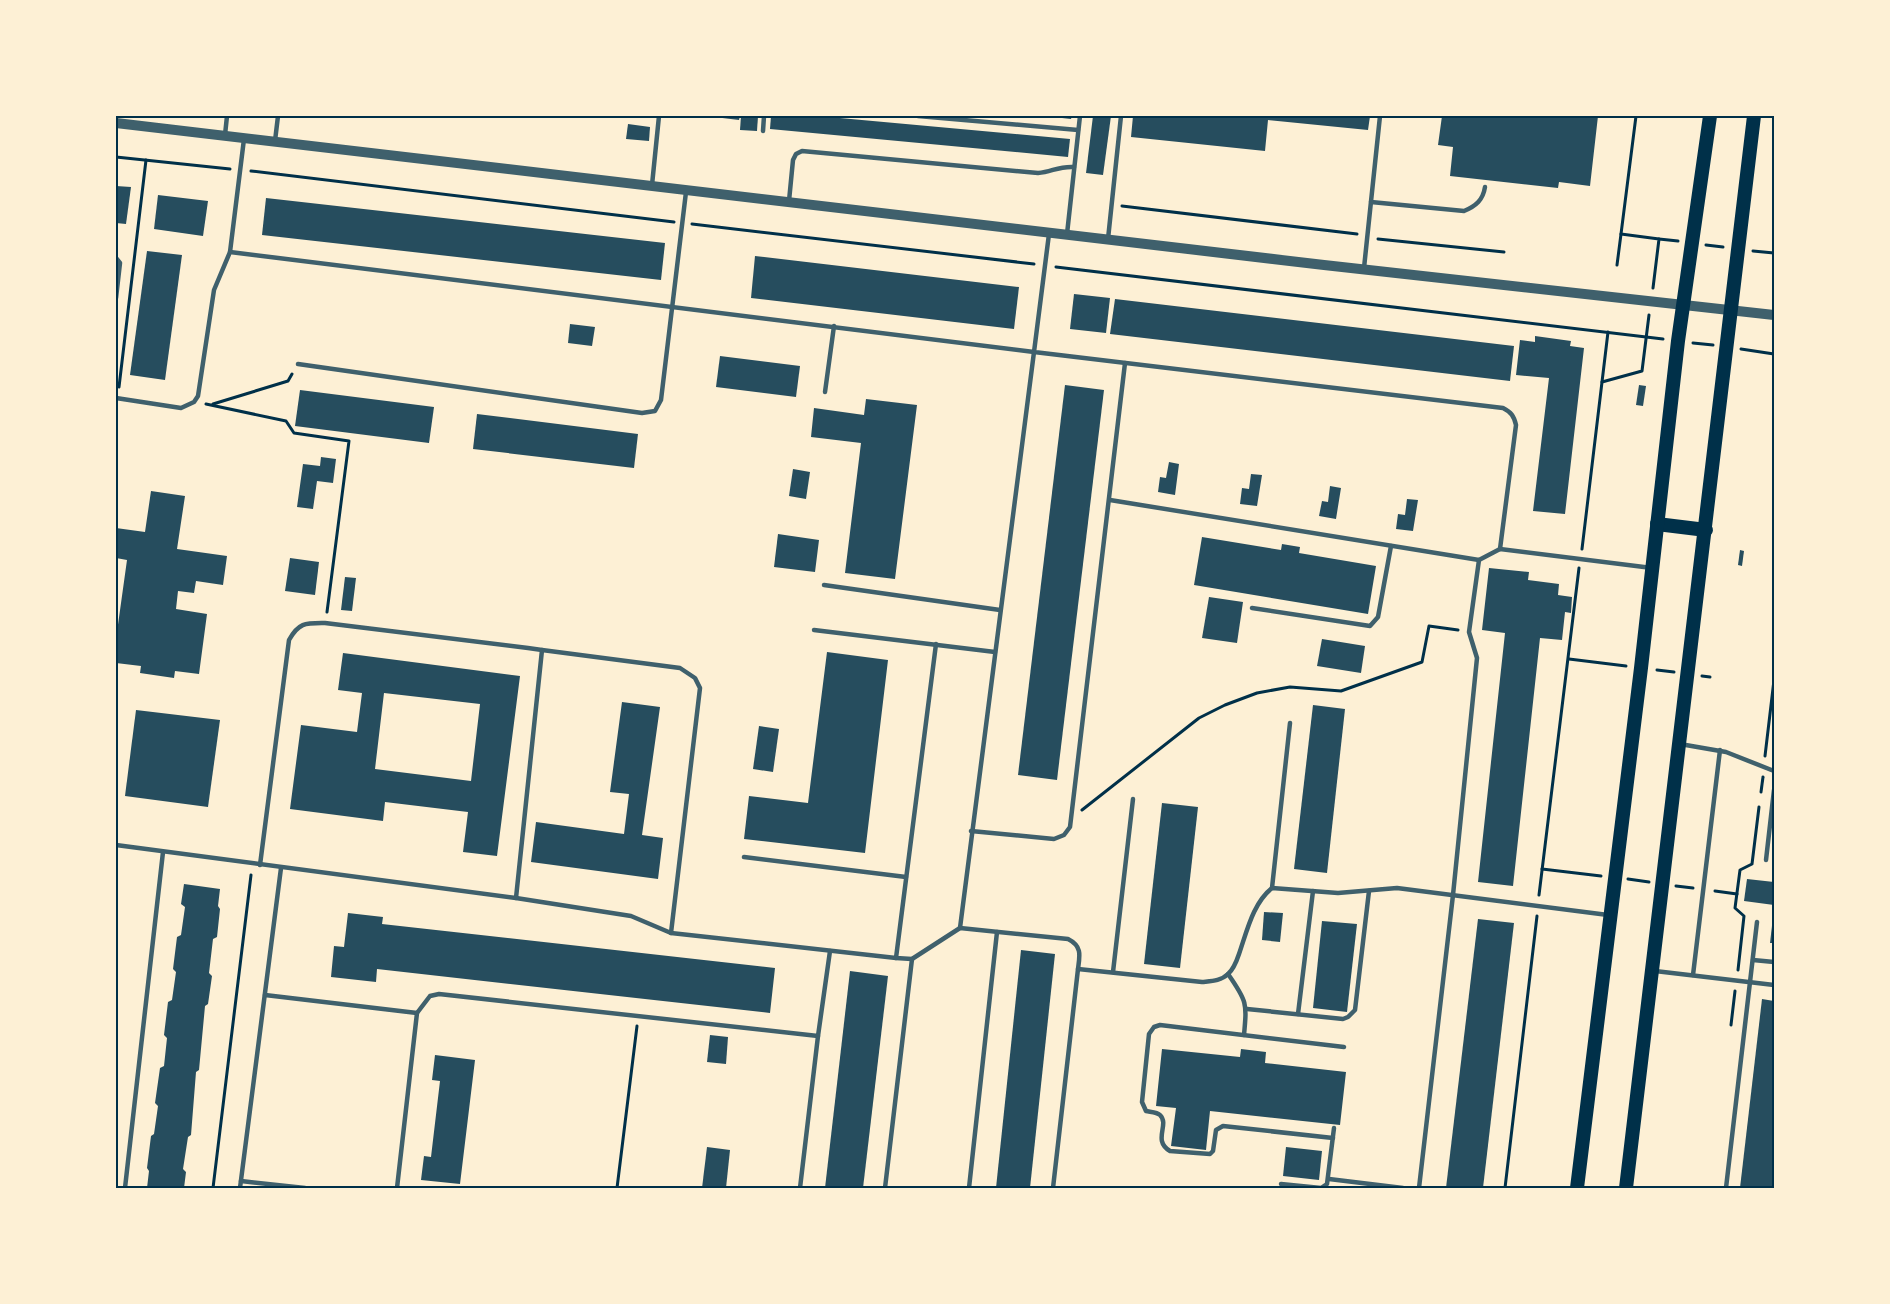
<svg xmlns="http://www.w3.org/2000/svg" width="1890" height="1304" font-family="Inter,sans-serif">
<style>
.building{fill:#264d5e;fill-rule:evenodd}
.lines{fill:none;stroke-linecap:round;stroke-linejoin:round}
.path{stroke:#003049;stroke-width:3}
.service{stroke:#3f606c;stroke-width:4.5}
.tertiary{stroke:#3f606c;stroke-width:10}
.primary{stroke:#003049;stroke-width:14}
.neatline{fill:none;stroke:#003049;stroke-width:2}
</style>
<rect width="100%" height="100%" fill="#fdf0d5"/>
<g class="building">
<path d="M714,116H740L739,120L714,117Z"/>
<path d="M741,116H758L757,131L740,130Z"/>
<path d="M771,116H818L1070,139L1068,157L770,129Z"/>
<path d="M1053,116H1072L1071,119L1053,117Z"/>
<path d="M1093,116H1111L1103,175L1086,173Z"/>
<path d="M1133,116H1370L1368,130L1268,120L1265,151L1131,137Z"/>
<path d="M1442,116H1598L1590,186L1559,182L1558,188L1450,176L1453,147L1438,145Z"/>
<path d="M628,124L650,127L649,141L626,139Z"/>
<path d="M116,186L131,187L126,224L116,223Z"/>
<path d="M158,195L208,201L203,236L154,229Z"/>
<path d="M266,198L665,243L661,280L262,235Z"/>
<path d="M147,251L182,255L165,380L130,375Z"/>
<path d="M755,256L1019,287L1014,329L751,298Z"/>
<path d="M1074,294L1110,298L1106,333L1070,329Z"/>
<path d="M1115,299L1514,346L1510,381L1110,334Z"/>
<path d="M570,324L595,327L592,346L568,343Z"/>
<path d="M1535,336L1571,341L1570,346L1584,348L1565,514L1533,511L1549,378L1516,375L1520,340L1535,342Z"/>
<path d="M720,356L800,366L796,397L716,387Z"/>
<path d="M1065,385L1104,390L1057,780L1018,775Z"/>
<path d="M1639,385L1646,386L1643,406L1636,405Z"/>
<path d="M300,390L434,407L429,443L295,426Z"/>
<path d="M866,399L917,405L895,579L845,573L861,443L811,437L814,408L864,415Z"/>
<path d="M477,414L638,434L634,468L473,449Z"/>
<path d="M321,457L336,459L333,483L317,481L313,509L297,507L303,464L320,466Z"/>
<path d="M1169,462L1179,464L1175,495L1158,492L1160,477L1166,478Z"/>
<path d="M793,469L810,472L806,499L789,496Z"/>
<path d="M1251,474L1262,475L1257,506L1240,504L1242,488L1249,489Z"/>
<path d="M1330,486L1341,488L1336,519L1319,516L1322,501L1328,502Z"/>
<path d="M151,491L185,496L177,549L227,556L223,585L196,581L194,593L178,591L176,609L207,614L199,674L175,671L174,678L140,673L141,666L116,663V639L127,560L116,558V528L145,532Z"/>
<path d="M1407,499L1418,500L1413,531L1396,529L1398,514L1405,515Z"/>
<path d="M778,534L819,540L815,572L774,567Z"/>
<path d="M1202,537L1281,550L1282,544L1300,547L1299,553L1376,566L1368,614L1194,585Z"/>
<path d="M1740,550L1744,551L1742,566L1738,565Z"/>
<path d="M290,558L319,562L315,595L285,591Z"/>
<path d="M1489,568L1529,572L1528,580L1559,584L1558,595L1572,597L1571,613L1565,612L1562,640L1540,638L1513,886L1478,882L1505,633L1482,630Z"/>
<path d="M345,577L356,578L352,611L341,610Z"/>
<path d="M1209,597L1243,602L1237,643L1202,638Z"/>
<path d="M1322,639L1365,646L1361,673L1317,666Z"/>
<path d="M827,652L888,660L865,853L744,839L749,796L808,803Z"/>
<path d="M343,653L520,676L497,856L463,852L468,812L385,802L383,821L290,809L301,725L357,732L362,693L338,690ZM384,693L480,704L471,781L375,769Z"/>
<path d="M622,702L660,707L642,835L663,838L658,879L531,862L536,822L624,834L629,794L610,792Z"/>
<path d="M1313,705L1345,709L1327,873L1294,869Z"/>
<path d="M136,710L220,720L208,807L125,796Z"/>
<path d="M759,726L779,729L773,772L753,769Z"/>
<path d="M1162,803L1198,807L1180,968L1144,964Z"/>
<path d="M1747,879L1774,882V905L1744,901Z"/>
<path d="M184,884L220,889L218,906L220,909L217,937L213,939L209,973L212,976L208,1004L205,1006L199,1070L196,1072L191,1135L188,1137L183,1169L186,1172L184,1188H147L149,1171L147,1168L151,1136L154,1134L158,1106L155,1103L160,1068L164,1066L167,1038L164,1035L168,1002L172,1000L176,972L173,969L177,937L181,935L185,907L181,904Z"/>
<path d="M1264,912L1283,913L1280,942L1262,940Z"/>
<path d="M348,913L383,917L382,924L775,968L770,1013L377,969L376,982L331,977L334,946L344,947Z"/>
<path d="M1773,917H1774V943H1770Z"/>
<path d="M1478,919L1514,923L1483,1188H1446Z"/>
<path d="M1322,921L1357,924L1347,1012L1313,1008Z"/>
<path d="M1021,950L1055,954L1030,1188H996Z"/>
<path d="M850,971L888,976L863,1188H825Z"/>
<path d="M1762,999L1774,1001V1188H1740Z"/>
<path d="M710,1035L728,1037L726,1064L707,1062Z"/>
<path d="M1162,1049L1240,1057L1241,1049L1266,1052L1265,1063L1346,1072L1340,1125L1210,1111L1206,1150L1171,1146L1176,1108L1156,1106Z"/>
<path d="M435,1055L475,1060L460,1184L421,1180L424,1156L431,1157L440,1081L432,1080Z"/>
<path d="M707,1147L730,1150L726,1188H702Z"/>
<path d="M1286,1147L1322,1151L1319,1180L1283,1176Z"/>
</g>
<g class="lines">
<g class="path">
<path d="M1636,116L1621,234L1659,239L1653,288"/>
<path d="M116,157L230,169"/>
<path d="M251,171L674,222"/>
<path d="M1122,206L1357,234"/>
<path d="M692,224L1034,264"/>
<path d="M1378,239L1504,252"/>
<path d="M1659,239L1678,241"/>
<path d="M1706,245L1723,247"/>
<path d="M1753,251L1774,253"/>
<path d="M1617,265L1621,234"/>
<path d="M1056,267L1663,339"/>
<path d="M1693,343L1713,345"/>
<path d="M1741,349L1774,354"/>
<path d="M1602,382L1608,332"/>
<path d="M119,387L146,160"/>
<path d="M206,404L286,421L294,433L349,441L327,612"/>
<path d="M213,404L288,381L292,374"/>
<path d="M1582,549L1602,382L1642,371L1649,315"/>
<path d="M1569,659L1626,666"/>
<path d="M1657,670L1674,672"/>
<path d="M1702,676L1710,677"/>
<path d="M1765,756L1774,680"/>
<path d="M1761,792L1763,777"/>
<path d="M1082,810L1199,718L1225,705L1257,693L1290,687L1341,691L1422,662L1429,626L1458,630"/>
<path d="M1542,869L1601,876"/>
<path d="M1628,879L1649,882"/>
<path d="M1676,886L1693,888"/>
<path d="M1715,891L1737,894"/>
<path d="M1539,895L1579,568"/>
<path d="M1738,970L1744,916L1735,908L1740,870L1752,864L1759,807"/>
<path d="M1731,1025L1735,991"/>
<path d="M213,1188L251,875"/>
<path d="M617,1188L637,1026"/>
<path d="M1505,1188L1537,916"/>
</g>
<g class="service">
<path d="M918,116L1078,130"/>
<path d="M763,131L764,116"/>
<path d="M225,135L227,116"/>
<path d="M275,141L278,116"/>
<path d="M652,185L659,116"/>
<path d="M789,201L793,160L796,154L802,151L1038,173C1052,172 1058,166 1074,167"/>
<path d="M1371,202L1464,211C1476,206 1483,200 1485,187"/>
<path d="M1049,234L1034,352L1503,408C1511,412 1514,416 1516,425L1500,549"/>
<path d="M1067,234L1080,116"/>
<path d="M1108,239L1121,116"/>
<path d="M230,252L244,139"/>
<path d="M116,258L120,263L116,298"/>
<path d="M1364,268L1380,116"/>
<path d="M298,364L642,413L655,411L661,400L686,192"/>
<path d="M825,392L834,326"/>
<path d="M116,398L181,408L194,402L198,396L214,290L230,252L1034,352L960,928"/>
<path d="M1110,500L1479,560"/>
<path d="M824,585L1000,610"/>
<path d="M1252,608L1370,626L1378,617L1391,546"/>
<path d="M814,630L995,652"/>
<path d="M542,650L680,668L695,678L700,688L671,933"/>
<path d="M1680,744L1726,752L1774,771"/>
<path d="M971,831L1054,839L1064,835L1070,827L1125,363"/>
<path d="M116,845L516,898L631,916L671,933L896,958L912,959L960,928L1068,939C1082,946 1080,955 1078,969L1202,982C1211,981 1221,981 1228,974C1234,969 1237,960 1239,954C1247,931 1253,903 1272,888L1338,893L1397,888L1608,915"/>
<path d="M744,857L906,877"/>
<path d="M1766,860L1774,790"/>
<path d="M260,865L289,640C299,622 306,623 325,623L528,648L542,650L516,898"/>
<path d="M1272,888L1290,723"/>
<path d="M896,958L936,644"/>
<path d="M1753,960L1774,962"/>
<path d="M1655,971L1774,985"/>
<path d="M1113,972L1133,799"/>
<path d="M1228,974C1247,1001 1247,1003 1244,1035"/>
<path d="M1693,975L1720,750"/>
<path d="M265,995L417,1013L397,1188"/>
<path d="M1247,1009L1343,1019L1348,1017L1355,1010L1369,891"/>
<path d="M417,1013L430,996L439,994L818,1036L800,1188"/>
<path d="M1298,1014L1313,891"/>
<path d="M818,1036L830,951"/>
<path d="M1333,1138L1223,1126L1216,1130L1213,1151L1210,1154L1170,1151C1152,1140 1170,1125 1160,1115C1157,1112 1150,1112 1146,1111L1142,1102L1149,1034L1154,1027L1160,1025L1344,1047"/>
<path d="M1329,1179L1403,1188"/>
<path d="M241,1181L305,1188"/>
<path d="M1281,1184L1321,1188L1327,1184L1334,1128"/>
<path d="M125,1188L163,852"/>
<path d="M240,1188L281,868"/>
<path d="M885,1188L912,959"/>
<path d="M969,1188L997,932"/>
<path d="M1053,1188L1078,969"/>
<path d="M1419,1188L1453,895L1477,658L1469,632L1479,560L1500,549L1652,568"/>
<path d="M1726,1188L1757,922"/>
</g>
<path class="tertiary" d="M116,123L1324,265L1774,315"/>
<g class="primary">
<path d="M1657,524L1706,530"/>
<path d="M1577,1188L1641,668L1678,341L1710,116"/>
<path d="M1626,1188L1754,116"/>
</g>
</g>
<rect width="1890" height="1304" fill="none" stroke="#fdf0d5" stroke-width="234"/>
<rect x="117" y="117" width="1656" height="1070" class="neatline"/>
</svg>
